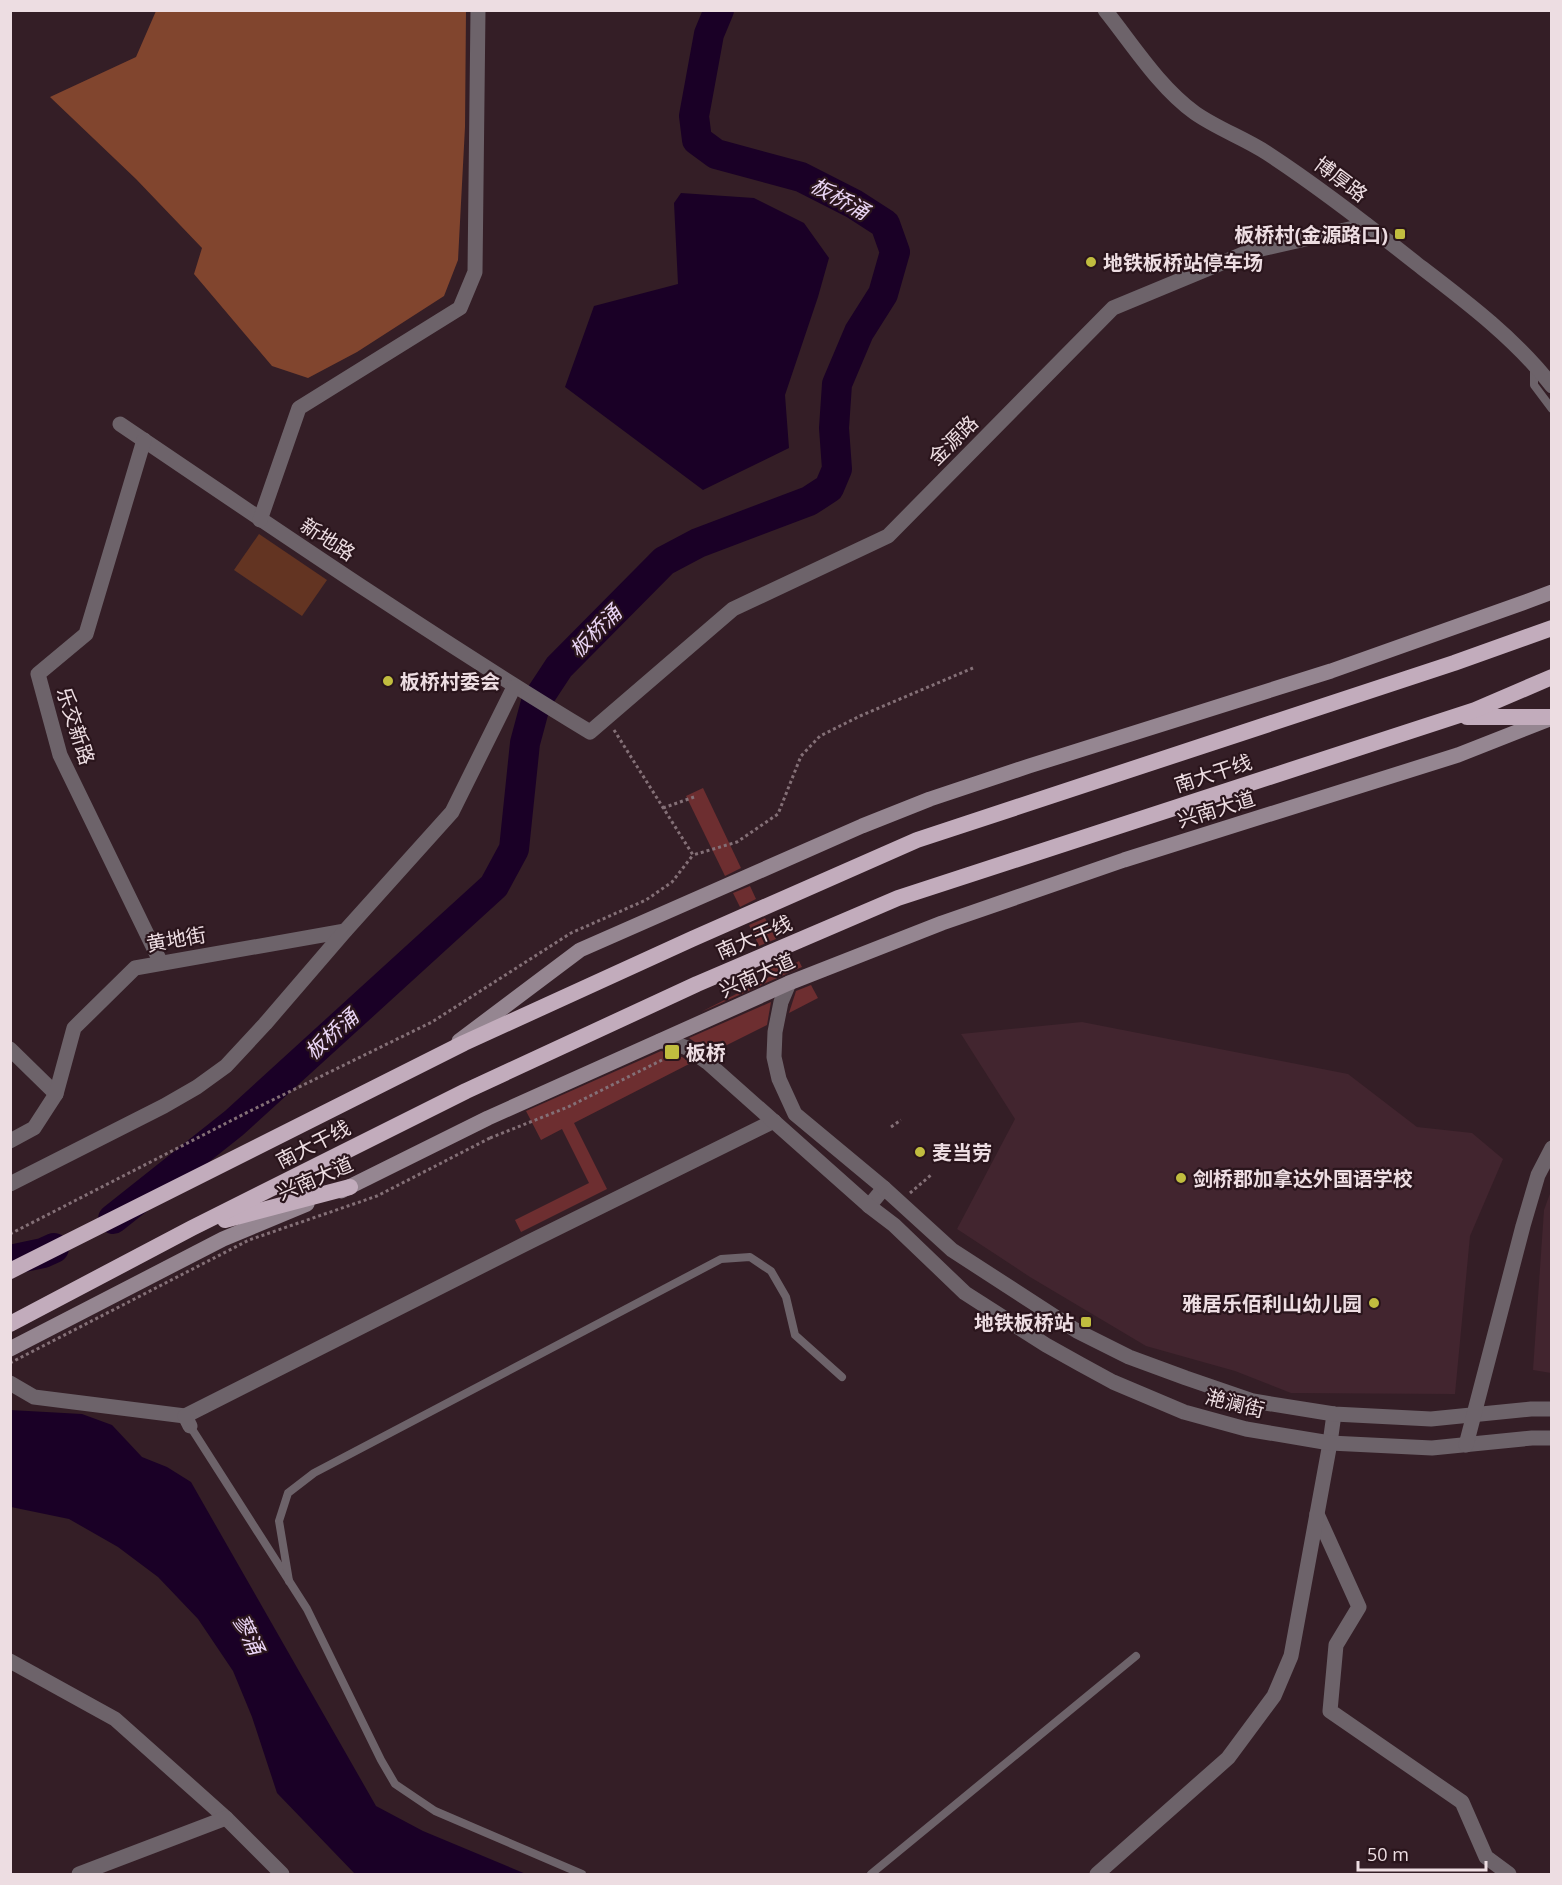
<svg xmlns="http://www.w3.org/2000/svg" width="1562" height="1885" font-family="'Open Sans','Noto Sans SC',sans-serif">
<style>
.built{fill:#42252f}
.green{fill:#633422}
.forest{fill:#81452e}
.water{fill:#1a0026}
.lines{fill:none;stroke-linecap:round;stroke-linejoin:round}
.river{stroke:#1a0026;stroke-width:30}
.building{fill:#6d2e30}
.path{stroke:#847077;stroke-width:3;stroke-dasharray:3 3;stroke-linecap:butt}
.service{stroke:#6d636a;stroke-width:8}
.minor{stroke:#6d636a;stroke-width:15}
.tertiary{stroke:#6d636a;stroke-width:15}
.secondary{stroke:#958691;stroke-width:15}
.trunk{stroke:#c2acbc;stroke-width:16}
.path-bridge{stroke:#847077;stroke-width:3;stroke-dasharray:3 3;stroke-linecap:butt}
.poi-dot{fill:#c1bd3f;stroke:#2a151c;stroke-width:2}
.labels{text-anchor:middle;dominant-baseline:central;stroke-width:4.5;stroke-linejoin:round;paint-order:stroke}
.street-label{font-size:20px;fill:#eddde2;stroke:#2a151c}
.poi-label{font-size:20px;font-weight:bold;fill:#eddde2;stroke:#2a151c;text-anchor:start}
.water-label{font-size:21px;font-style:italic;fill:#ead5f5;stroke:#2a151c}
</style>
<rect width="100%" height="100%" fill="#341e26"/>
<g class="built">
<path d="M1082,1022L1348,1074L1417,1127L1472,1133L1503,1159L1470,1236L1455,1394L1291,1393L1235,1371L1146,1346L1030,1277L957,1229L1015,1119L961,1034Z"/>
<path d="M1551,1191V1373L1533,1370L1544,1210Z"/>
</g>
<path class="green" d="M259,534L327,580L302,616L234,570Z"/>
<path class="forest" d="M156,11H466L465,127L458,260L444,296L357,352L308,378L272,366L194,274L202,248L136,179L50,97L136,57Z"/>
<g class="water">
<path d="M681,193L754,198L804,223L829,258L818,297L785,395L789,448L703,490L565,387L594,306L678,284L674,203Z"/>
<path d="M10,1410L82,1414L112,1425L142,1457L167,1467L191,1482L376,1806L423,1831L526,1874H355L277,1793L252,1717L233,1671L198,1619L158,1577L118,1547L69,1519L11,1507Z"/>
</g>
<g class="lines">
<g class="river">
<path d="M113,1219L234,1123L494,886L514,849L525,743L536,702L559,667L664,561L698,543L809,501L829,488L837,469L834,428L837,384L859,332L883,294L895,252L885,224L854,204L801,177L716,154L697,140L694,116L709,34L719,10"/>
<path d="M10,1260L43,1253L54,1248"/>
</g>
</g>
<g class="building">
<path d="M703,788L741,868L725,876L686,796Z"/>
<path d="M750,886L756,899L740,907L733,893Z"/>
<path d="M765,918L776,939L759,946L749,925Z"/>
<path d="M785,958L789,967L799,961L802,967L701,1012L773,975L768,965Z"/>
<path d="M811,985L818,998L789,1013L796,991Z"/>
<path d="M771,1002L767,1025L711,1053L689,1038Z"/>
<path d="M661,1051L682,1057L691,1063L574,1123L607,1189L521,1232L515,1220L589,1183L562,1129L541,1140L526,1111Z"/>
</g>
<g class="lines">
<g class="path">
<path d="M614,730L693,855L737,842L778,814L801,756L820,736L860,716L973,668"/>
<path d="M663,808L694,797"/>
<path d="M891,1127L901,1120"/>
<path d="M490,1138L568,1107L666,1058"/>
<path d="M910,1193L931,1175"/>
<path d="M10,1234L248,1112L432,1022L571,933L646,900L672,882L693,855"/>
</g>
<g class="service">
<path d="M1534,368V385L1552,409"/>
<path d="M190,1426L307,1609L381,1760L395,1784L435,1811L582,1874"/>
<path d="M289,1581L279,1521L288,1493L314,1473L721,1259L750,1257L771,1271L786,1297L795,1335L842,1377"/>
<path d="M871,1874L1136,1656"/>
</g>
<g class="minor">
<path d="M120,424C275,529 430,635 590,732L733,609L888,536L1113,308L1248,252L1367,225"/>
<path d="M144,440L86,634L38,674L60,755L161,963"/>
<path d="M260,520L299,408L460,308L475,272L478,10"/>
<path d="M10,1049L56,1094"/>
<path d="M10,1141L34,1128L56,1094L74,1028L135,968L345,931"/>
<path d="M10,1184L164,1106L197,1087L226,1066L265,1024L345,931L452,812L514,687"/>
<path d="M869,1206L884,1188"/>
<path d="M10,1383L34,1397L185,1416"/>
<path d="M190,1426L185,1416L529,1242L774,1121"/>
<path d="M1317,1514L1359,1607L1336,1645L1330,1711L1462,1802L1486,1857L1509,1874"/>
<path d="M10,1661L115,1719L226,1818L282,1874"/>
<path d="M79,1874L226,1818"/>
<path d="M1097,1874L1228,1758L1274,1696L1291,1656L1330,1443L1334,1414"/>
</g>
<g class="tertiary">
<path d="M1105,10C1133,45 1159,87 1195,113C1218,129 1244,138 1267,153C1319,187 1368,225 1417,264C1464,300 1516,339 1552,386"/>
<path d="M789,983L781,1002L775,1032L774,1057L779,1079L795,1114L884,1188L952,1250L1077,1331L1129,1357L1186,1378L1253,1401L1334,1414L1431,1419L1531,1409H1552"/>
<path d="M660,1041L674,1043L687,1048L707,1062L869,1206L894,1225L965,1293L1046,1345L1080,1364L1113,1382L1184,1412L1246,1429L1330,1443L1432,1448L1532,1438H1552"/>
<path d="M1466,1445L1523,1226L1538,1175L1552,1148"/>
</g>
<g class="secondary">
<path d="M459,1041L580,950L862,826L930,799L1029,766L1331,671L1528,601L1552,592"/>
<path d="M341,1191L488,1118L789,983L942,923L1124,860L1458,755L1552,718"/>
<path d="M10,1349L223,1239L307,1204"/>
</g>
<g class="trunk">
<path d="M1467,717H1552"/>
<path d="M225,1220L350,1187"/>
<path d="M10,1271L464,1043L692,939L917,840L1454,663L1552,628"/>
<path d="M10,1324L192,1228L466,1091L697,984L898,898L1475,710L1552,677"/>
</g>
<path class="path-bridge" d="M10,1363L249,1240L377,1196L490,1138"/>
</g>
<g class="poi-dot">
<rect x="1394" y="228" width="12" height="12" rx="3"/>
<circle cx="1091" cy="262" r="6"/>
<circle cx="388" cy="681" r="6"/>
<rect x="664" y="1044" width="16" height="16" rx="3"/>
<circle cx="920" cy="1152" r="6"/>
<circle cx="1181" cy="1178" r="6"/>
<circle cx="1374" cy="1303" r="6"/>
<rect x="1080" y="1316" width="12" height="12" rx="3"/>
</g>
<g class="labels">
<g class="street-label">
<text transform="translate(1341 179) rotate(37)">博厚路</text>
<text transform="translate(953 440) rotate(-45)">金源路</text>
<text transform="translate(328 539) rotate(33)">新地路</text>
<text transform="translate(76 726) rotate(72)">乐交新路</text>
<text transform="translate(1213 773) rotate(-18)">南大干线</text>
<text transform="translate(1216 809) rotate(-17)">兴南大道</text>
<text transform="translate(754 937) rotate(-23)">南大干线</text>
<text transform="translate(176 939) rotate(-10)">黄地街</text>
<text transform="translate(757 975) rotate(-24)">兴南大道</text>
<text transform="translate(313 1144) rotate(-27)">南大干线</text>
<text transform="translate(315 1178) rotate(-23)">兴南大道</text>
<text transform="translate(1235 1403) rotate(14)">滟澜街</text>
</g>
<g class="poi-label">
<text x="1388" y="234" text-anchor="end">板桥村(金源路口)</text>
<text x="1103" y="262">地铁板桥站停车场</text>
<text x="400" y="681">板桥村委会</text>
<text x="686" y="1052">板桥</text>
<text x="932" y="1152">麦当劳</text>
<text x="1193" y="1178">剑桥郡加拿达外国语学校</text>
<text x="1362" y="1303" text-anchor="end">雅居乐佰利山幼儿园</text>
<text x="1074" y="1322" text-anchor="end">地铁板桥站</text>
</g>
<g class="water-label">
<text transform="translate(840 198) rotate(29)">板桥涌</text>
<text transform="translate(595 631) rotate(-45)">板桥涌</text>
<text transform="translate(331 1034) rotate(-42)">板桥涌</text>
<text transform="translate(249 1634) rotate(64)">蓼涌</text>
</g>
</g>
<rect width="1562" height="1885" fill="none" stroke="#eddde2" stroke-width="24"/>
<path d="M1358 1861v9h128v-9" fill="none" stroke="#eddde2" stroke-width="3"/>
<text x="1367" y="1861" font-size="18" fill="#eddde2" stroke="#2a151c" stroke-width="4.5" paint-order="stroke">50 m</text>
</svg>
